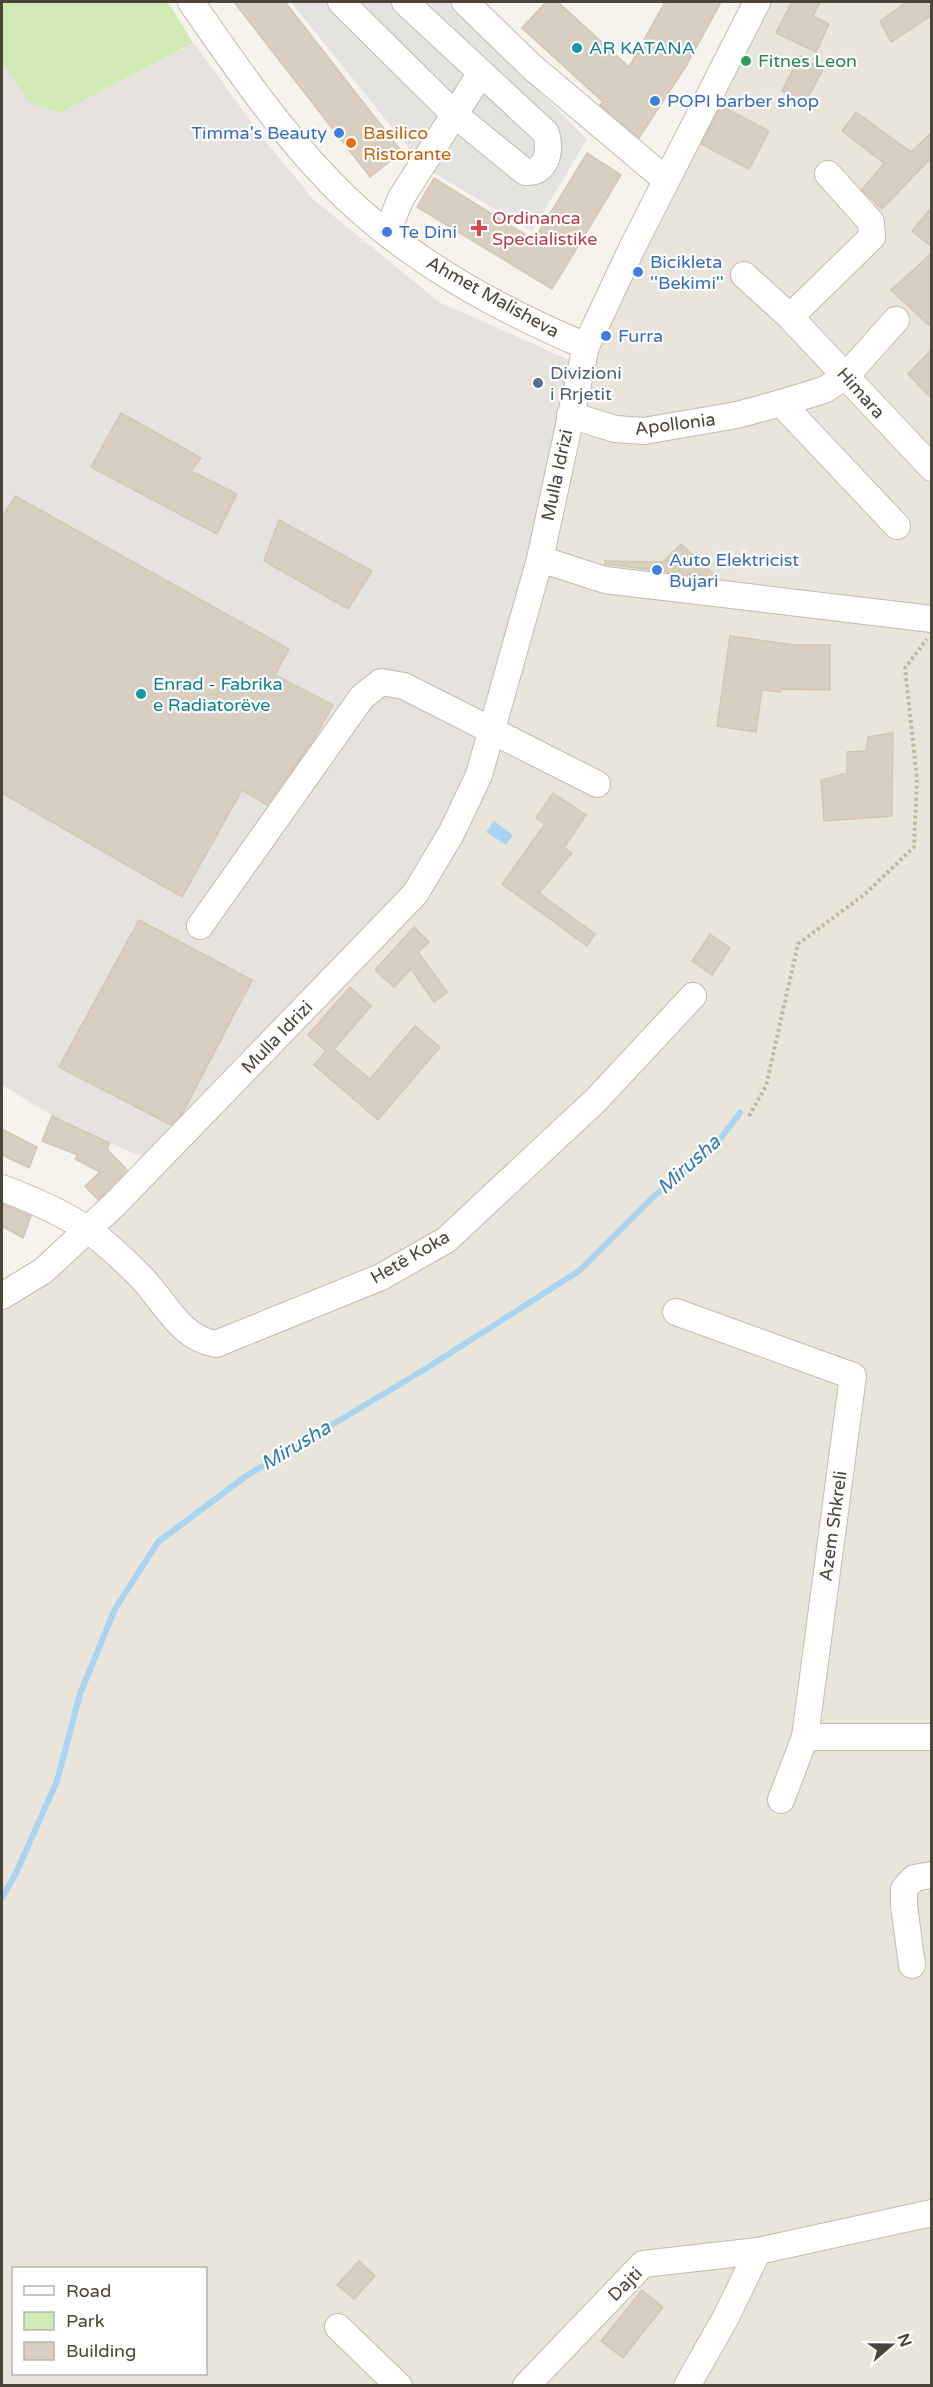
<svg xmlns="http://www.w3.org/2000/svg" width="933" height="2387" font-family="'Varela Round',sans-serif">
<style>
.residential{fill:#eae5da;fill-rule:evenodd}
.industrial{fill:#e6e2dd}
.green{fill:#d2eab5}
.parking{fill:#e5e3e0}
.water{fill:#a9d4f2}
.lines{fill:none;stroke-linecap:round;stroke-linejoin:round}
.stream{stroke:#a9d4f2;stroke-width:6}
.building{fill:#d8cfc1;stroke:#d3c7b4;stroke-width:1.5}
.minor-casing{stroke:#c2bbae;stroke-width:28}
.path{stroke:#c4b79f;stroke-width:4;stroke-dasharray:3 3;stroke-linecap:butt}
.minor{stroke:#fff;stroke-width:26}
.culture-dot{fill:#0f9aa8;stroke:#fff;stroke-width:2}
.leisure-dot{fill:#2e9e5b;stroke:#fff;stroke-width:2}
.shop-dot{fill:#3f7fe0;stroke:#fff;stroke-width:2}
.food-dot{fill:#e8710a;stroke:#fff;stroke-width:2}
.health-dot{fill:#e0444e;stroke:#fff;stroke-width:2}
.service-dot{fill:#5c6f8a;stroke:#fff;stroke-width:2}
.labels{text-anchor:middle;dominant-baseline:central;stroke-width:4.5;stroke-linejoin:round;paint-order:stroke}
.culture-label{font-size:18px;fill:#0d838f;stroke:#fff;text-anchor:start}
.leisure-label{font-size:18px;fill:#27864d;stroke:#fff;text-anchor:start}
.shop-label{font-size:18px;fill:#366cbe;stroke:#fff;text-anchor:start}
.food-label{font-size:18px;fill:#c56008;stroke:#fff;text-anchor:start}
.health-label{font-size:18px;fill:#be3a42;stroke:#fff;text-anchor:start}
.street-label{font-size:18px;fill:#4b4439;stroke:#fff}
.service-label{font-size:18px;fill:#4e5e75;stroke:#fff;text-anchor:start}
.water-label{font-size:20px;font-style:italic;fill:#2e7ab2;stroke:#fff}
</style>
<rect width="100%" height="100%" fill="#f6f3ec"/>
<path class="residential" d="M761,2H931V2385L2,2386V1300L419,897L593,350ZM14,2268H206V2374H14Z"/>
<path class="industrial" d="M194,43L261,136L314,200L439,302L576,363L490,731L415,894L162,1156L135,1154L48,1113L2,1085V62L30,102L60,113Z"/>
<path class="green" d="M2,2H168L193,43L60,113L30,103L2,62Z"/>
<path class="parking" d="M291,2H449L587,139L532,231L424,167Z"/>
<path class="water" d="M494,821L513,835L506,845L486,832Z"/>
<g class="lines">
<path class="stream" d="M2,1898L16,1873L57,1781L80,1694L115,1609L158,1542L246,1476L422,1371L579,1271L653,1197L713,1148L740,1113"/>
</g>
<g class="building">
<path d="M234,2H285L402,152L370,177Z"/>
<path d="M546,2H558L629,67L665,2H721L686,66L639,138L600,105L603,102L522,28Z"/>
<path d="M792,2H820L813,16L829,24L816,52L776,33Z"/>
<path d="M907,2H932V15L891,42L880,21Z"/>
<path d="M800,56L823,70L804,104L782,91Z"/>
<path d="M721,106L769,131L749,169L701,144Z"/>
<path d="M856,112L911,152L932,132V157L882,209L862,190L884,163L842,131Z"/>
<path d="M587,153L621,175L552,289L417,207L434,178L534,240Z"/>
<path d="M932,207V247L912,231Z"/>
<path d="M932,253V328L891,290Z"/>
<path d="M932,349V399L908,374Z"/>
<path d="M121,413L201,458L191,471L237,494L217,534L91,467Z"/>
<path d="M15,496L289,649L275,675L333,705L312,742L267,805L242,790L182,897L2,793V518Z"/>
<path d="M279,520L372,571L348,609L264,561Z"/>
<path d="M681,544L718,578L605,564V561L663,562Z"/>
<path d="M730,636L794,645H830V690L781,689V692L762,690L756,732L717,726Z"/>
<path d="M893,733L892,816L824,821L821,780L847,773V752L866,751L868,737Z"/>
<path d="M553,793L586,815L564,848L572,853L539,893L595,934L587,946L502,884L545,824L536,818Z"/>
<path d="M139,920L252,980L183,1112L171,1125L59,1067Z"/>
<path d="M414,927L429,942L418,952L447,992L434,1002L411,969L394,987L375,970Z"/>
<path d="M710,934L730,948L712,975L692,961Z"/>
<path d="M350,987L371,1006L334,1049L370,1079L415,1026L440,1047L378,1120L314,1065L326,1051L308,1035Z"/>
<path d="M52,1116L110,1143L107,1149L127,1170L98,1200L85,1186L100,1172L75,1159L78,1155L42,1141Z"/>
<path d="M2,1129L37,1147L29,1168L2,1155Z"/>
<path d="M2,1204L31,1216L23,1238L2,1226Z"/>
<path d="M359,2261L375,2276L354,2299L337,2285Z"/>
<path d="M642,2290L663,2307L623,2358L601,2341Z"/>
</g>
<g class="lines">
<g class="minor-casing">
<g id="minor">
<path d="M191,2C234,64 277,127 330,182C399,254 495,308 586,346"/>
<path d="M341,2L454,114L525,172C547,174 551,150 546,133L405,2"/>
<path d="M465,2L532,67L666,180"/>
<path d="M387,232L401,198L481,73"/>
<path d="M744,275L790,317L932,468"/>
<path d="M790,317L872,237L871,222L828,174"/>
<path d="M781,403L897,526"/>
<path d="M570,415L615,429L644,431L737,415L781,403L824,390L846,376L896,320"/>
<path d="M540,559L605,580L932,619"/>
<path d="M200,926L362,697L381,682L404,686L597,784"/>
<path d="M2,1188C31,1199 62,1212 88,1230C106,1243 124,1260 140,1276C164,1300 179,1338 216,1344L381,1277L446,1240L596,1100L693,996"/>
<path d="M2,1296L43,1271L114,1205L415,894L452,832L479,775L540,559L586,346L632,248L757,2"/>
<path d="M676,1312L853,1376L805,1737H932"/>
<path d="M781,1800L805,1737"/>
<path d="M912,1965L904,1906V1889L914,1878L932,1875"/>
<path d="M338,2327L399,2386"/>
<path d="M526,2386L643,2264L758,2251L932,2213"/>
<path d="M687,2386L726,2317L758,2251"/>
</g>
</g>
<path class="path" d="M749,1116L766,1086L798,944L865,894L914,847L917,779L905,668L927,639"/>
<use href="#minor" class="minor"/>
</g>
<g class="culture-dot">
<circle cx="577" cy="48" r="6"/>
<circle cx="141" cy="694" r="6"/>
</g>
<circle class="leisure-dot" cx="746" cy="61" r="6"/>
<g class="shop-dot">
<circle cx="655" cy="101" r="6"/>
<circle cx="339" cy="133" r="6"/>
<circle cx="387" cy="232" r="6"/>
<circle cx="638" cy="272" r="6"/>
<circle cx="606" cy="336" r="6"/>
<circle cx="657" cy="570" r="6"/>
</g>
<circle class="food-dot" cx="351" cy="143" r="6"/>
<path class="health-dot" d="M476 219h6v6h6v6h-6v6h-6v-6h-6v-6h6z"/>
<circle class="service-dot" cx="538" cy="383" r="6"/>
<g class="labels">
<g class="culture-label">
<text x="589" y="48">AR KATANA</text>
<text x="153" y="684">Enrad - Fabrika<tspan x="153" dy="21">e Radiatorëve</tspan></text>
</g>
<g class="leisure-label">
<text x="758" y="61">Fitnes Leon</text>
</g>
<g class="shop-label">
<text x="667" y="101">POPI barber shop</text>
<text x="327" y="133" text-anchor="end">Timma's Beauty</text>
<text x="399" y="232">Te Dini</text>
<text x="650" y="262">Bicikleta<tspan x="650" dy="21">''Bekimi''</tspan></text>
<text x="618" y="336">Furra</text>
<text x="669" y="560">Auto Elektricist<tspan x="669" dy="21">Bujari</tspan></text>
</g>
<g class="food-label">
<text x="363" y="133">Basilico<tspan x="363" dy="21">Ristorante</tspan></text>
</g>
<g class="health-label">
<text x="492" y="218">Ordinanca<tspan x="492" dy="21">Specialistike</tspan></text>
</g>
<g class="street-label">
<text transform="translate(493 297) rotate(29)">Ahmet Malisheva</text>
<text transform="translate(861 393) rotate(48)">Himara</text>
<text transform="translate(675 424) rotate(-7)">Apollonia</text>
<text transform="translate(557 475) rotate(-78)">Mulla Idrizi</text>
<text transform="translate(277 1037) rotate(-46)">Mulla Idrizi</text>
<text transform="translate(410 1257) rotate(-30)">Hetë Koka</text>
<text transform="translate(833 1526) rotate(-82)">Azem Shkreli</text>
<text transform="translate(625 2284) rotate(-45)">Dajti</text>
</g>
<g class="service-label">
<text x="550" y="373">Divizioni<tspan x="550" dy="21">i Rrjetit</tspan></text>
</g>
<g class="water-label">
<text transform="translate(689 1165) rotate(-42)">Mirusha</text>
<text transform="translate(296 1446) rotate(-31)">Mirusha</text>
</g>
</g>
<rect width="933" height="2387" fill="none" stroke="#4b4439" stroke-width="6"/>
<rect x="12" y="2267" width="195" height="108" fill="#ffffff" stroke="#b7b4b0" stroke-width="1.5"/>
<rect x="24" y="2286" width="30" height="9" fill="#ffffff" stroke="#b7b4b0" stroke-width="1.5"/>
<text x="66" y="2297" font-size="18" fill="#4b4439">Road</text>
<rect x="24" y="2312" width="30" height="18" fill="#d2eab5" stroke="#b7b4b0" stroke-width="1.5"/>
<text x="66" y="2327" font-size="18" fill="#4b4439">Park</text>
<rect x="24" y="2342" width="30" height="18" fill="#d8cfc1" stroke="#b7b4b0" stroke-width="1.5"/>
<text x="66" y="2357" font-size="18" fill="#4b4439">Building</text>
<g transform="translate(891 2345) rotate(70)" stroke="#ffffff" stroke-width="4.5" paint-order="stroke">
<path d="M0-4.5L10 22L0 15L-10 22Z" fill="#4b4439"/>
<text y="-9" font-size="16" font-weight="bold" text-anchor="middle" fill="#4b4439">N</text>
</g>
</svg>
